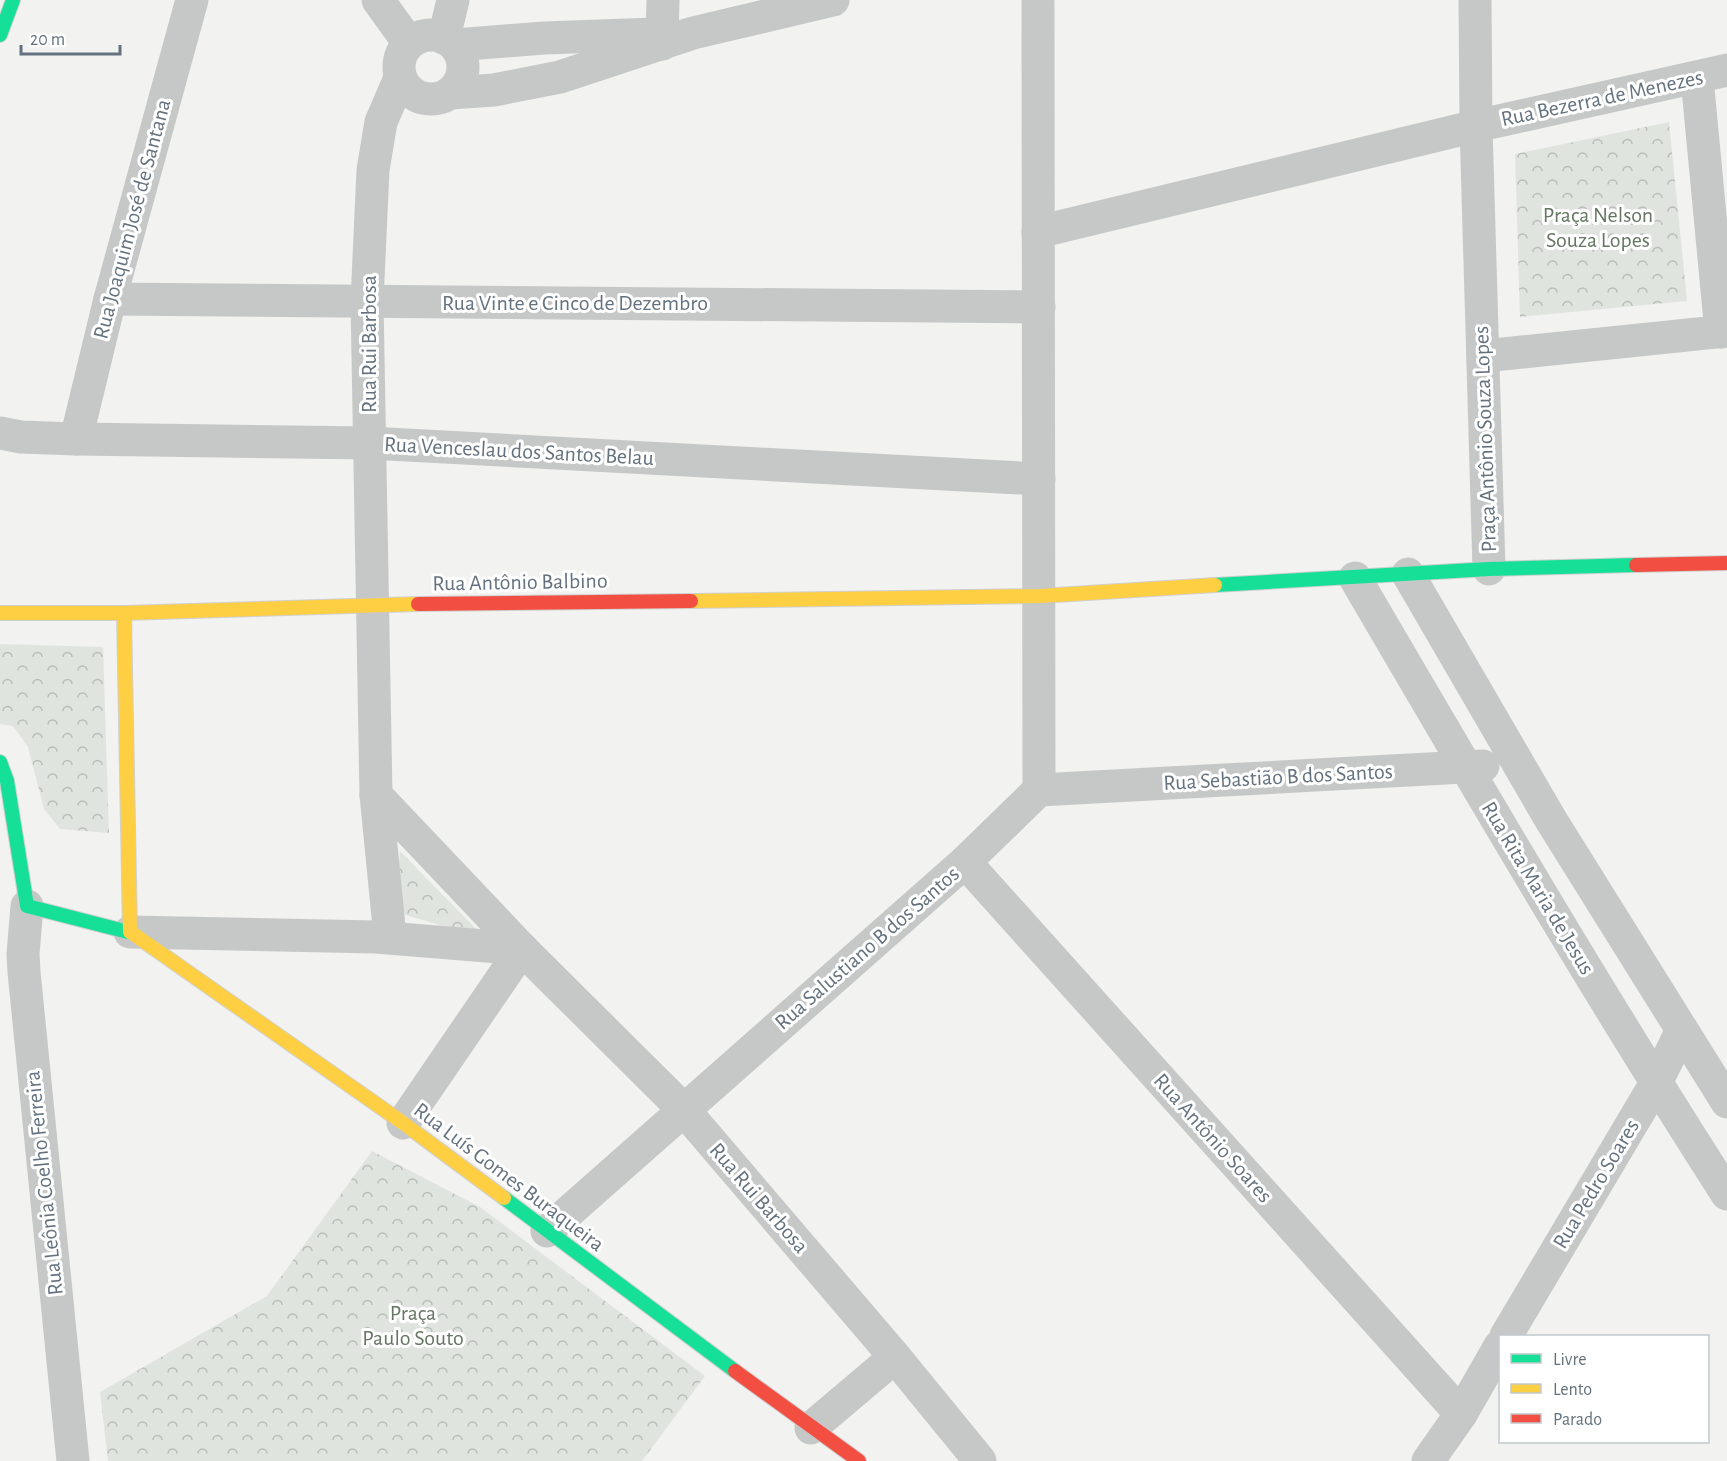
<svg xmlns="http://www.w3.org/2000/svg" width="1727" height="1461" font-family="'Alegreya Sans',sans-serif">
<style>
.forest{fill:url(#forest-crowns)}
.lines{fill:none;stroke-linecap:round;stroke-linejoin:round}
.fast-casing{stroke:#d0d0d0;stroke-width:16}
.slow-casing{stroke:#d0d0d0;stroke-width:16}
.jam-casing{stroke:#d0d0d0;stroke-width:16}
.street{stroke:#c6c8c8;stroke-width:33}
.fast{stroke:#16e098;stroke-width:14}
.slow{stroke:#ffcf43;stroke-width:14}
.jam{stroke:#f24e42;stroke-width:14}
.labels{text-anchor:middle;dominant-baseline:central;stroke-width:6;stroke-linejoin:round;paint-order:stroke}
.street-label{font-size:22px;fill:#64727f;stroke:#fff}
.park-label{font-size:22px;fill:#657662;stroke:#fff}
</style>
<defs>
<pattern id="forest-crowns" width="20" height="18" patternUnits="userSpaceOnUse" patternTransform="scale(1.5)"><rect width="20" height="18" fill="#e0e4de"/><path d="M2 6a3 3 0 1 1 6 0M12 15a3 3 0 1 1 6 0" fill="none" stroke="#b9bdb9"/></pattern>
</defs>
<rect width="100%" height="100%" fill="#f2f2f0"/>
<g class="forest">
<path d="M1669,122L1687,301L1520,317L1515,154Z"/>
<path d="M0,644L103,647L109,833L60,829L44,809L28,747L13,726L0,724Z"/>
<path d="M400,851L485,938L395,912Z"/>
<path d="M372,1151L480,1207L705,1376L642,1461H108L100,1392L267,1296Z"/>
</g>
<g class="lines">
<g class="fast-casing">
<g id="fast">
<path d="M0,35L13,0"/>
<path d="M1215,585L1489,569L1636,565"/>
<path d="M0,762L7,781L27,906L132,933"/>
<path d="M504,1198L735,1371"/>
</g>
</g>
<g class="slow-casing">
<g id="slow">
<path d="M691,601L1040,596L1215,585"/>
<path d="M0,613H124L418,604"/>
<path d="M124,613L130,932"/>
<path d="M132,933L403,1123L504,1198"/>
</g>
</g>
<g class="jam-casing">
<g id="jam">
<path d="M1636,565L1727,563"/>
<path d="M418,604L691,601"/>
<path d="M735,1371L859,1461"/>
</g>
</g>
<g class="street">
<path d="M378,0L409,43"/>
<path d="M1475,0L1476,126L1489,569"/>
<circle cx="431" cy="67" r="32"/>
<path d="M444,38L453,0"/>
<path d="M662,44L663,0"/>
<path d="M455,45L544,38L655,34"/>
<path d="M1697,78L1721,332"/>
<path d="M450,93L494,90L560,77L693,33L833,0"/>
<path d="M1038,232L1476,126L1727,70"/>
<path d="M110,299L1039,307"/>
<path d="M1483,356L1727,331"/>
<path d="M0,433L21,437L76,439L369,443L1039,479"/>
<path d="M76,439L110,299L192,0"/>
<path d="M1408,574L1551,820L1727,1102"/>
<path d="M1355,578C1476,785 1597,992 1727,1194"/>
<path d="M1039,790L1483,766"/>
<path d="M376,795L522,949L684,1110L895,1357L980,1461"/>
<path d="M965,862L1461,1414"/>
<path d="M27,906L23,954L24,972L73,1461"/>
<path d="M130,932L376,937L522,949"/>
<path d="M390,937L376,795L367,301L373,170L381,122L400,78"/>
<path d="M403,1123L522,949"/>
<path d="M547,1231L965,862L1039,790L1038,0"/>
<path d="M1506,1336L1656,1083L1682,1030"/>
<path d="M811,1428L895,1357"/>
<path d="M1428,1461L1461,1414L1500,1346"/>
</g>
<use href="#fast" class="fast"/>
<use href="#slow" class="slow"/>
<use href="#jam" class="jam"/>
</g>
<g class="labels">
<g class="street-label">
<text transform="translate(1602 98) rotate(-12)">Rua Bezerra de Menezes</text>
<text transform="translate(132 219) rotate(-75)">Rua Joaquim José de Santana</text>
<text x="575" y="303">Rua Vinte e Cinco de Dezembro</text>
<text transform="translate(369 344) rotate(-90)">Rua Rui Barbosa</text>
<text transform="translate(1485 439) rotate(-92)">Praça Antônio Souza Lopes</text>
<text transform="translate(519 451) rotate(3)">Rua Venceslau dos Santos Belau</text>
<text transform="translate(520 582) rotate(-1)">Rua Antônio Balbino</text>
<text transform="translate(1278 777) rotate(-3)">Rua Sebastião B dos Santos</text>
<text transform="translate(1538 888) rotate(59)">Rua Rita Maria de Jesus</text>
<text transform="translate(867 948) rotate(-41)">Rua Salustiano B dos Santos</text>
<text transform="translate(1213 1138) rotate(48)">Rua Antônio Soares</text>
<text transform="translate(509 1177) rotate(37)">Rua Luís Gomes Buraqueira</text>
<text transform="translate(44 1183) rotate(-96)">Rua Leônia Coelho Ferreira</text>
<text transform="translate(1596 1184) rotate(-59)">Rua Pedro Soares</text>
<text transform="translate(759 1198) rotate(49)">Rua Rui Barbosa</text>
</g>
<g class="park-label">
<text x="1598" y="215">Praça Nelson<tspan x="1598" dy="25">Souza Lopes</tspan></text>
<text x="413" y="1313">Praça<tspan x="413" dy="25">Paulo Souto</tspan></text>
</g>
</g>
<rect x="1499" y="1335" width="210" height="108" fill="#ffffff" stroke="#c1c7cc" stroke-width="1.5"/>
<rect x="1511" y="1354" width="30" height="9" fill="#16e098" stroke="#c1c7cc" stroke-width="1.5"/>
<text x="1553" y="1365" font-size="18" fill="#64727f">Livre</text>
<rect x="1511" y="1384" width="30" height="9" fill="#ffcf43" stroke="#c1c7cc" stroke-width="1.5"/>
<text x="1553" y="1395" font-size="18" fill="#64727f">Lento</text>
<rect x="1511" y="1414" width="30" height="9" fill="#f24e42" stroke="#c1c7cc" stroke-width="1.5"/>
<text x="1553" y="1425" font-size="18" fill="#64727f">Parado</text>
<path d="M21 45v9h99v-9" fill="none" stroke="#64727f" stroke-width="3"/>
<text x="30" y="45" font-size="18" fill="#64727f" stroke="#ffffff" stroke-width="4.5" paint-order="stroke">20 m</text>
</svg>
